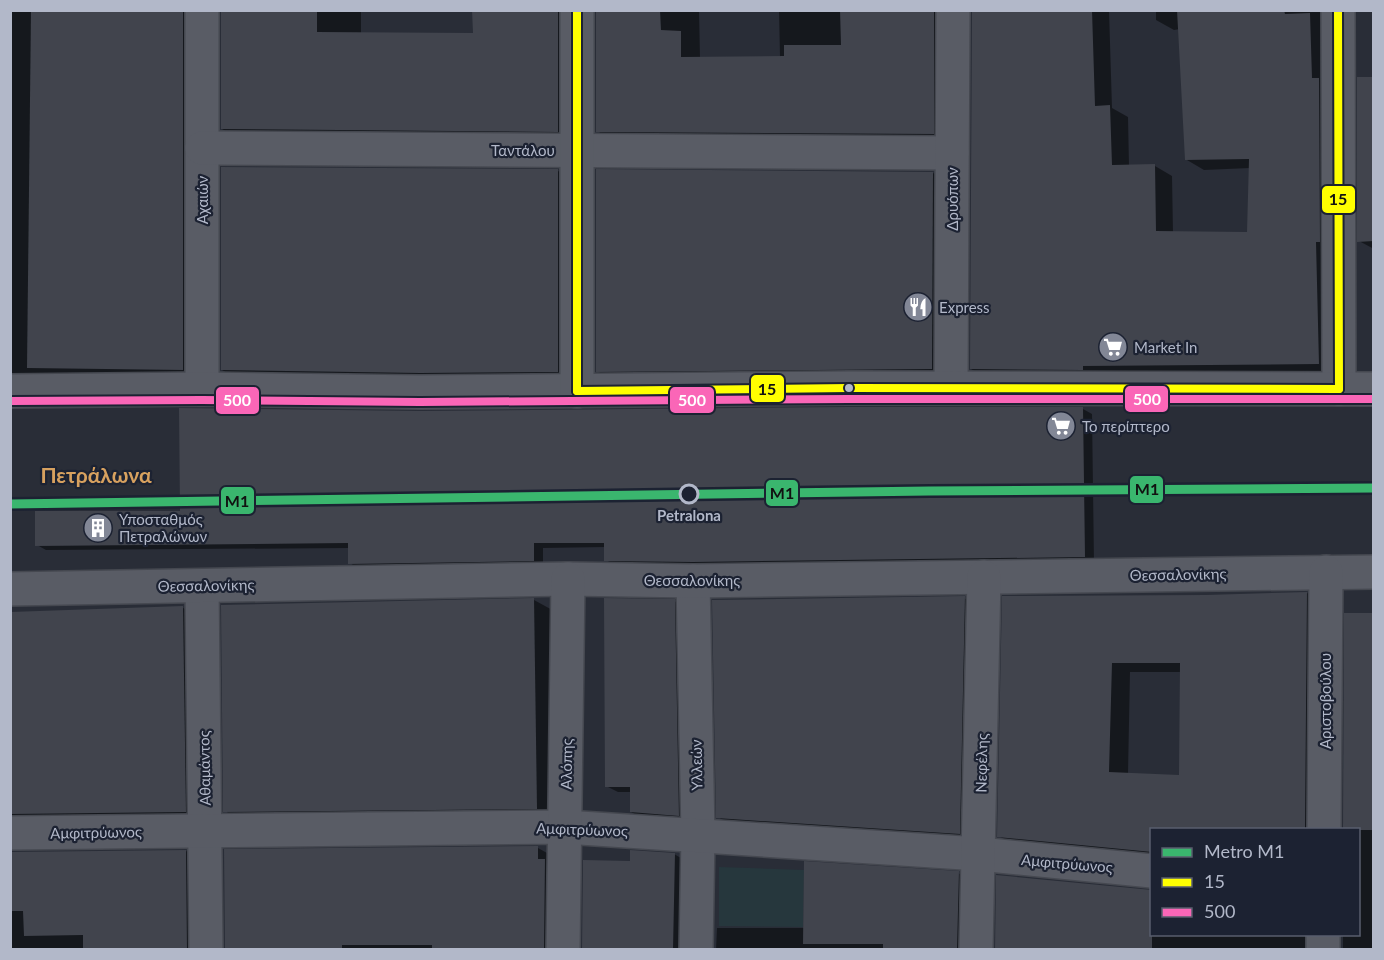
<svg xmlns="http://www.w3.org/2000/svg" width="1384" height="960" font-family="Lato,sans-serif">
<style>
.green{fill:#26373d}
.shadow{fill:#0007;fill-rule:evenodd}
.building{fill:#41444d;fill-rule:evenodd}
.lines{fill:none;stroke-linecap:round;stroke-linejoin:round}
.minor-casing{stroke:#454850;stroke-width:36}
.minor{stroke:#595c65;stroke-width:33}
.bus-1-casing{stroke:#1c2232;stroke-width:12}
.bus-2-casing{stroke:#1c2232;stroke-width:12}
.bus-1{stroke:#ff0;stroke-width:8}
.bus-2{stroke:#fa66b7;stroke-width:8}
.metro-1-casing{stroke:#1c2232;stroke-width:14}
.metro-1{stroke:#3ab66e;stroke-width:9}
.bus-dot{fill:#b2b8c9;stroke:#1c2232;stroke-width:2}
.stop-dot{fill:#1c2232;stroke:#b2b8c9;stroke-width:3}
.labels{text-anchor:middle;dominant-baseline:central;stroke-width:4.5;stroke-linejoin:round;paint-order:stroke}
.street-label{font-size:15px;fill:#b2b8c9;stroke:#1c2232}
.poi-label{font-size:15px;fill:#b2b8c9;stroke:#1c2232;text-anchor:start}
.stop-label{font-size:15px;font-weight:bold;fill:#b2b8c9;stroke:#1c2232}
.district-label{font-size:21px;font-weight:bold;fill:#d7a15f;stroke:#1c2232}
.line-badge{stroke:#1c2232;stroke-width:2}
.badge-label{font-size:16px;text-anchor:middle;font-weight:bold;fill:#fff}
.pale-badge-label{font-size:16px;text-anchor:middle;font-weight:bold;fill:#111}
</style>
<rect width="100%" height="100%" fill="#292d37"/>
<path class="green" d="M719,867L804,870L803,927L719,926Z"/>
<g class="shadow">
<path d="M10,10H203L201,380L10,377Z"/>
<path d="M222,10H361V34L474,35V10H579L576,141L240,139L222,129Z"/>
<path d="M597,10H699L700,58L780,57L779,10H954L951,143L615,141L597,131Z"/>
<path d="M973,10H1109L1112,108L1128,117L1129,166H1155L1172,176L1173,233L1248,234L1250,168L1204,170L1187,160L1180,29L1174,30L1156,20V10H1327L1336,373L989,379L971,369Z"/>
<path d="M1374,78V249L1359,241Z"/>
<path d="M558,171L575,181V381L240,380L222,370Z"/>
<path d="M933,173L947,181L946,377L611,379L597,371Z"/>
<path d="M1083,409L1092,414L1094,562L615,565L606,560V547L543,548V565L359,569L350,563L349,548L46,550L37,545L182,512L420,412Z"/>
<path d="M1307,593L1325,604L1323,830H1152V860L1017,847L999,836L1004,597L1206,596ZM1130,672H1181L1180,776L1128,774Z"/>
<path d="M964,598L982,608L977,843L735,827L718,817Z"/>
<path d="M534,600L556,612L558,820L246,824L225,811L222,607Z"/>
<path d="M674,601L685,607L690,821L642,818L631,812V792H618L606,786Z"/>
<path d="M183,608L202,618L204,822L10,840V613Z"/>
<path d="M1374,614V950H1343V934H1358V830Z"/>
<path d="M538,848L556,858L563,950H226Z"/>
<path d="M10,849L12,853L186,851L204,862L205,950H10Z"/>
<path d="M674,854L693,865L695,950H583L631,862Z"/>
<path d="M958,873L977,884L976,950H716L717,928H804Z"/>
<path d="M1152,934H1325L1322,950H996Z"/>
</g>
<g class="building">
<path d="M31,10H183V370L27,368Z"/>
<path d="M221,10H317V32L473,33L472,10H558V132L221,129Z"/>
<path d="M596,10H660L661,30L681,31V57L784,56V45H841L840,10H934V134L596,132Z"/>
<path d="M972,10H1092L1095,106L1110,105L1112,165L1155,164L1156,231L1247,232L1249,159L1185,160L1177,10H1284L1285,14L1310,13L1312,78H1319L1320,242H1316L1319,364L1083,366V370L970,369Z"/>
<path d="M1357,77H1374V241L1357,242Z"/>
<path d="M221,167L558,169V372L420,373L221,370Z"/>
<path d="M596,169L933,172L932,369L596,372Z"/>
<path d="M849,407H1083L1085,557L693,562L604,561V543H534V561L348,564V543L35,546V511H180L179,408L420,411Z"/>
<path d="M1307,592L1305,830H1152V852L997,837L1002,596L1206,595ZM1112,663H1180L1179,775L1109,772Z"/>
<path d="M965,596L960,834L716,818L712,600Z"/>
<path d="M534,598L537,809L223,812L221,605Z"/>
<path d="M604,598L675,599L679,816L630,812V787H605Z"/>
<path d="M183,606L186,812L10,814V612Z"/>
<path d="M1344,613H1374V830H1343Z"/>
<path d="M538,846V859H545L544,950H432V945H342V949L225,950L224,849Z"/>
<path d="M186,850L187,950H83V935L24,936L23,911H10V852Z"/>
<path d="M630,850L675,853L673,950H582L583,860L630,861Z"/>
<path d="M804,861L959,871L957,950H883V944H803Z"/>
<path d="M996,875L1152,890V950H995Z"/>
</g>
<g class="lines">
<g class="minor-casing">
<g id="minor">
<path d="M202,10V389"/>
<path d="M1338,10L1339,389"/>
<path d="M202,148L952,153"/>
<path d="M951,388L953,10"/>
<path d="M10,391L202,389L420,392L849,388L1374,389"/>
<path d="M577,391V10"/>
<path d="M693,581L698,835L696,950"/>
<path d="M202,586L206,950"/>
<path d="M10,589L568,579L693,581L1374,572"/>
<path d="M1324,830L1326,572"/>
<path d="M10,833L565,827L979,854L1152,871"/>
<path d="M563,950L568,579"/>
<path d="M976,950L984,577"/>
<path d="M1323,950V934"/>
</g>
</g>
<use href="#minor" class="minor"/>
<g class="bus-1-casing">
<g id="bus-1">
<path d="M577,10V391"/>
<path d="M1338,10L1339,389"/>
<path d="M577,391L849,388L1339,389"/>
</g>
</g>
<g class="bus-2-casing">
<path id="bus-2" d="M10,401L202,400L420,402L849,399H1374"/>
</g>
<use href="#bus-1" class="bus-1"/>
<use href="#bus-2" class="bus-2"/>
<g class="metro-1-casing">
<path id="metro-1" d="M10,504L929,491L1374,488"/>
</g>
<use href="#metro-1" class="metro-1"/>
</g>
<defs>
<g id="restaurant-disc" transform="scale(1.5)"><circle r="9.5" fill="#828796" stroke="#1c2232"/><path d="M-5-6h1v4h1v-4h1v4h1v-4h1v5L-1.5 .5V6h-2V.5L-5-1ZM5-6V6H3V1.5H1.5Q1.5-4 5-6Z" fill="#fff"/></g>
<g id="supermarket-disc" transform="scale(1.5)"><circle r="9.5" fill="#828796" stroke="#1c2232"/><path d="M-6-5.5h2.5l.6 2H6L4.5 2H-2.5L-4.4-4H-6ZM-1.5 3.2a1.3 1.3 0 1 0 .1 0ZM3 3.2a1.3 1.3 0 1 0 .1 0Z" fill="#fff"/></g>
<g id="building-disc" transform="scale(1.5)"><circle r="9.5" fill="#828796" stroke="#1c2232"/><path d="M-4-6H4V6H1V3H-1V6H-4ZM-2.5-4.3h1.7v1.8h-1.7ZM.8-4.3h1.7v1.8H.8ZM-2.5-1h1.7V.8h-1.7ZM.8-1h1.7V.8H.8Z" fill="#fff"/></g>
</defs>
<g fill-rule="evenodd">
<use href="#restaurant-disc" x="918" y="307"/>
<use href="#supermarket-disc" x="1113" y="347"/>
<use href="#supermarket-disc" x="1061" y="426"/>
<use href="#building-disc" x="98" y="528"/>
</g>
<circle class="bus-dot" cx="849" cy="388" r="5"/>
<circle class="stop-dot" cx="689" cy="494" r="9"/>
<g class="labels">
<g class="street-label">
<text x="523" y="150">Ταντάλου</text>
<text transform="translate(952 199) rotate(-90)">Δρυόπων</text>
<text transform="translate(202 200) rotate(-90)">Αχαιών</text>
<text transform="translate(1178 574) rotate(-1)">Θεσσαλονίκης</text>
<text x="692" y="580">Θεσσαλονίκης</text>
<text transform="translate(206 585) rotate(-1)">Θεσσαλονίκης</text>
<text transform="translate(1325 701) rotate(-90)">Αριστοβούλου</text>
<text transform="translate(981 763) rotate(-89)">Νεφέλης</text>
<text transform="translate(566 764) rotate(-89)">Αλόπης</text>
<text transform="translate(696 765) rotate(-91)">Υλλεών</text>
<text transform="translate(204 768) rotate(-91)">Αθαμάντος</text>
<text transform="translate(582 829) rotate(2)">Αμφιτρύωνος</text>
<text transform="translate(96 832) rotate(-1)">Αμφιτρύωνος</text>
<text transform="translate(1067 863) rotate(5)">Αμφιτρύωνος</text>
</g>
<g class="poi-label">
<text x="939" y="307">Express</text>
<text x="1134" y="347">Market In</text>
<text x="1082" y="426">Το περίπτερο</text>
<text x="119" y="519">Υποσταθμός<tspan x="119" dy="17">Πετραλώνων</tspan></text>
</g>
<g class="stop-label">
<text x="689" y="515">Petralona</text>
</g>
<g class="district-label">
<text x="96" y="474">Πετράλωνα</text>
</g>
</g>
<g class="line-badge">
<rect x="1321" y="185" width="35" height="29" rx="6" fill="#ff0"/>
<rect x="750" y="374" width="35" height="29" rx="6" fill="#ff0"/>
<rect x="1124" y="385" width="45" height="28" rx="6" fill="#fa66b7"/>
<rect x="669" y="386" width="46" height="28" rx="6" fill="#fa66b7"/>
<rect x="215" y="386" width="45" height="29" rx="6" fill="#fa66b7"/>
<rect x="1129" y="475" width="35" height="29" rx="6" fill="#3ab66e"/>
<rect x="765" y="479" width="34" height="28" rx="6" fill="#3ab66e"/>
<rect x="220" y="486" width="35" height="29" rx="6" fill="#3ab66e"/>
</g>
<g class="badge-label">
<text x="1147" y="405">500</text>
<text x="692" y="406">500</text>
<text x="237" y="406">500</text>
</g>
<g class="pale-badge-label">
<text x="1338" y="205">15</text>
<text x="767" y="395">15</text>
<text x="1147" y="495">Μ1</text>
<text x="782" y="499">Μ1</text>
<text x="237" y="507">Μ1</text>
</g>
<rect width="1384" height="960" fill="none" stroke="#b2b8c9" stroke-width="24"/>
<rect x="1150" y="828" width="210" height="108" fill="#1c2232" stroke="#585e6e" stroke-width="1.5"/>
<rect x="1162" y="848" width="30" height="9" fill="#3ab66e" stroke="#585e6e" stroke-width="1.5"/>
<text x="1204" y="858" font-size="18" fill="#b2b8c9">Metro Μ1</text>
<rect x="1162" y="878" width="30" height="9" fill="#ffff00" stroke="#585e6e" stroke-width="1.5"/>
<text x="1204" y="888" font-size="18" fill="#b2b8c9">15</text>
<rect x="1162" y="908" width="30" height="9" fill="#fa66b7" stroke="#585e6e" stroke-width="1.5"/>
<text x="1204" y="918" font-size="18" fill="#b2b8c9">500</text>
</svg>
